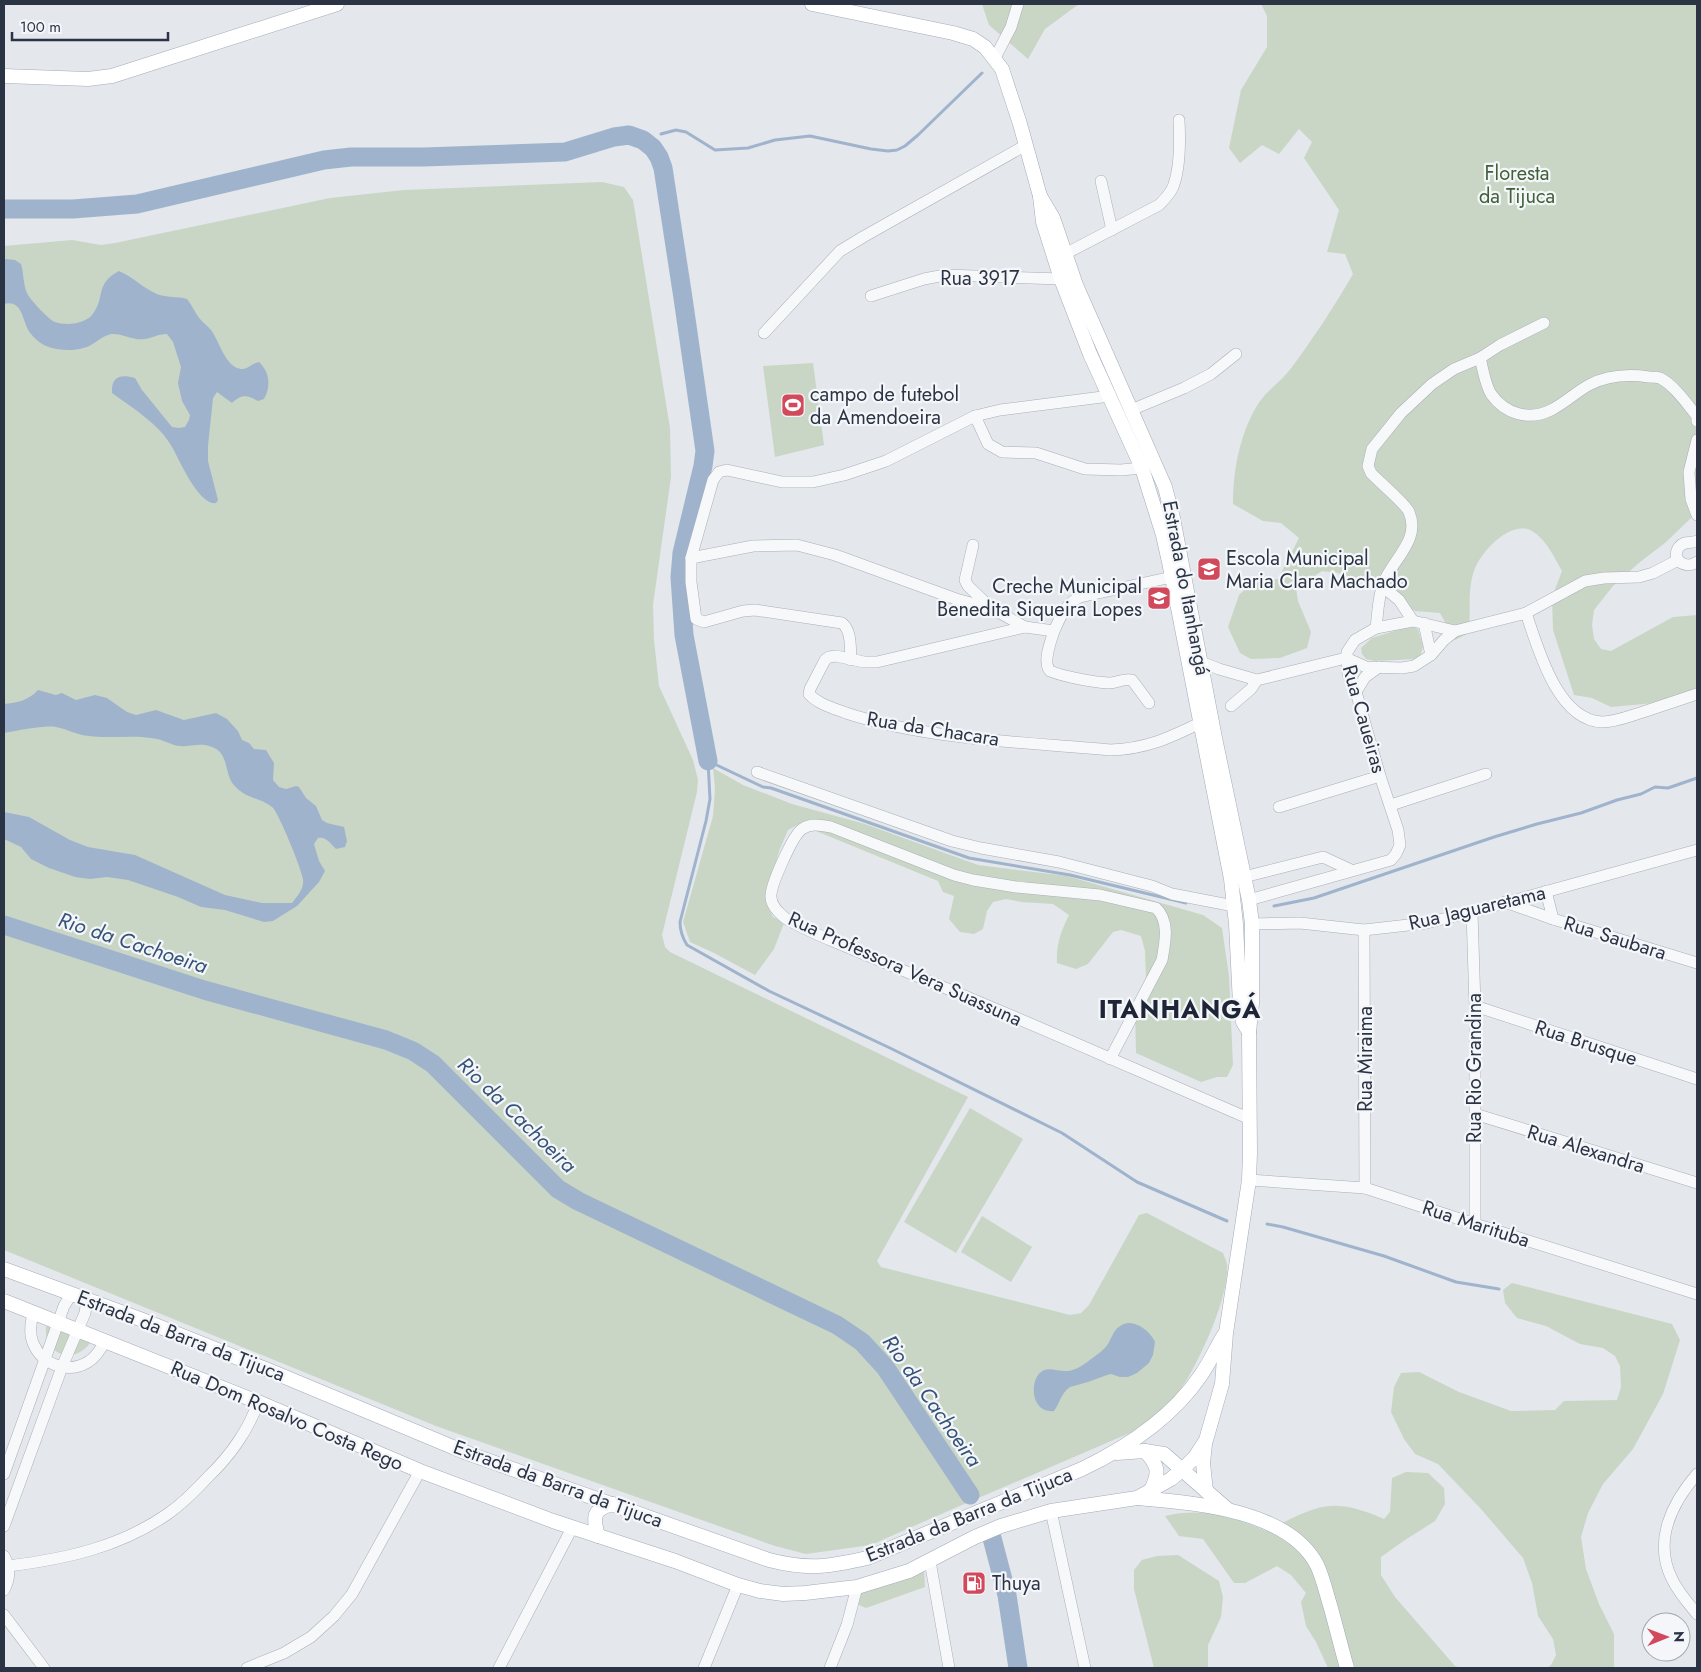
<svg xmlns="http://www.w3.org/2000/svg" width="1701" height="1672" font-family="Jost,sans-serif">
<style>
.green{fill:#c9d6c5}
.water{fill:#9fb4cc}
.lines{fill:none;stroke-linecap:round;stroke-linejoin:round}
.stream{stroke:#9fb4cc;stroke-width:3}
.river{stroke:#9fb4cc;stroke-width:19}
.minor-casing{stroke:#a9aeb7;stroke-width:12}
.major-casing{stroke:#a3abb8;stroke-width:15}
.minor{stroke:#f7f8fa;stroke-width:11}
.major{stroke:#fff;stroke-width:14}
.labels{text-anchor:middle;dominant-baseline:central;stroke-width:4.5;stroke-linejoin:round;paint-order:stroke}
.park-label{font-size:20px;fill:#3f6138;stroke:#f4f6f9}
.street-label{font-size:20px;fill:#2b3445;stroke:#f4f6f9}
.poi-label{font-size:20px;fill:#2b3445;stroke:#f4f6f9;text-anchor:start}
.water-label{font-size:21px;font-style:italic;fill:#34527a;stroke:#f4f6f9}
.district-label{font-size:25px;font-weight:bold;letter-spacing:1px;fill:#1d2536;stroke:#f4f6f9}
</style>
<rect width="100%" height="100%" fill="#e4e7ec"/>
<g class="green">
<path d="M982,4H1079L1045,29L1028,59L989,25Z"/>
<path d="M1261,4H1697V516L1691,518L1665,543L1640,562L1613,586L1594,610L1592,625L1594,639L1601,649L1611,651L1673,617L1697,615V695L1677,701L1611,707L1592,698L1574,695L1553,630L1552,597L1562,571C1554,557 1546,539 1532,531C1510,519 1480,553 1474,571C1467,591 1471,612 1469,633L1455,640L1440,613L1415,611L1354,578L1338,573L1322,571L1296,588L1298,601L1311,632L1307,648L1280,658L1251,659L1240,653L1228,627L1239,595L1253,582L1278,579L1299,538L1281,523L1263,521L1233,504C1233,470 1240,433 1258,404C1267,390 1282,381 1292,367C1314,337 1334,307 1353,274L1345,254L1327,252L1339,210L1304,158L1312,142L1299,129L1279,154L1262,145L1240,163L1229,148L1241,90L1267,47V16Z"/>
<path d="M602,182L624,187L633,200L670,428L671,477L653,605L654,640L659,686L693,760L698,780L697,792L662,935L665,947L670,952L968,1097L877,1261L881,1267L1070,1315L1081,1313L1089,1305L1139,1215L1147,1213L1223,1253C1224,1256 1226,1260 1227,1264C1230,1298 1195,1372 1174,1399C1164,1411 1145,1423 1132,1432C1045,1470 958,1506 871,1545L806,1554L775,1546L436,1426L4,1250V246L72,240L101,245L115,243L330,198L404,190Z"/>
<path d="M813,363L824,445L775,457L763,366Z"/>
<path d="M1410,626L1418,629L1423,646L1421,654L1415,659L1375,661L1366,659L1362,654L1361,648L1372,638Z"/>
<path d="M713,768L743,785L792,804L865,824L978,865L1067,876L1203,915L1222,928L1229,976L1233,1065L1227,1077H1217L1201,1082L1136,1053L1135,1009L1146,977L1145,951L1141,936L1121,930L1113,932L1088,964L1076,969L1057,963C1056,945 1061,931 1069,915L1053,904L1022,902L1006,899L993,902L987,911L983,929L974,934L960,932L949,919L954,896L943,892L938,881L799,824L788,830L779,851L766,903L773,917L784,923L774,949L755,975L714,953L690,942L683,922L713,816L715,788Z"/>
<path d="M970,1108L1023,1139L956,1253L904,1222Z"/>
<path d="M982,1216L1032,1247L1011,1282L961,1252Z"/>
<path d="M1512,1283L1672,1324L1680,1340L1663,1394L1633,1449L1603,1484L1588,1513L1581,1537L1586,1569L1599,1604L1614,1634V1668H1547L1551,1665L1556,1655L1553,1639L1538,1616L1532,1583L1523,1558L1481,1509L1438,1464L1415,1454L1404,1439L1391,1412L1394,1387L1401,1373L1419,1372L1459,1392L1511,1411L1555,1410L1564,1401L1617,1400L1621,1387L1620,1366L1615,1356L1603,1348L1580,1344L1546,1326L1517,1318L1505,1303L1503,1290Z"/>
<path d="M46,1326L90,1343C73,1366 43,1354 46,1326Z"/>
<path d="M1406,1472L1428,1473L1444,1488L1445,1504L1435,1521L1402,1542L1381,1557V1575L1395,1597L1455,1666L1461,1668H1328L1316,1642L1306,1626L1301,1602L1306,1593L1291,1575L1277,1566L1245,1583H1234L1203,1539L1179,1536L1165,1516C1200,1507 1233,1516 1266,1531C1288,1521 1314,1504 1339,1506C1355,1507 1370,1513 1384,1519L1390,1512L1392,1478Z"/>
<path d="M1178,1555L1219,1581L1223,1597L1221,1617L1208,1645V1668H1154L1134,1589V1570L1142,1560L1157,1556Z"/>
<path d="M924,1569L925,1587L866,1608L859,1605L856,1600L858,1593Z"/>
</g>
<g class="water">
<path d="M6,259L15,260L21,264C24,274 23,286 28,295C31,300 49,320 55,322C66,326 84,324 92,315C106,298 94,284 119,271C133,277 143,288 157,294C167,298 177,296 187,299C192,305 195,313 200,319C203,323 208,326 211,330C219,340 225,367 241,369C248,370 252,363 259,362C270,372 271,387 264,399L258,401C247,395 242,394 232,403L217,392L213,398L208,446V461L218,500L216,503C199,506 180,461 172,447C159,424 134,409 112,393C111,376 121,374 135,378L142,390L172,427L179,428L185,427L189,420L190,415L182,401L178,383L181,367L173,342L167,334C157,334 153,338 145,339C134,341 122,333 111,334C103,336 98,341 91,345C79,352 59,351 46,346C41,344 34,338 31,334C22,324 24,299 4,304V260Z"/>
<path d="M38,690L56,695L62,693L76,700L95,695L107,698L127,712L136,715L156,710L184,720L216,713L227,719L238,731L242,740L249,743L254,749L266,750L274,763L273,780L279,787L286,789L296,786L299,787L306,798L316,806L322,820L327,823L344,827L347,841L345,847L336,849C331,844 326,836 318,838L314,844L319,861L325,871L319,882L297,906L273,921L264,922L225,910L201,907L178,897L128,880L107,877L90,879L75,877L49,868L31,859L21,847L4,839V812L29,817L70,840L88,847L135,855L225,895L262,903H292C298,895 304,889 303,879C302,870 278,811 272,807C259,797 245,799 233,784C224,772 229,753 212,747C200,742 191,747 179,746C171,745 164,740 157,739C135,734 111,739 89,736C77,735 67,729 56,727C45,725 16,731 4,733V704C17,703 29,700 38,690Z"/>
<path d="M1128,1323C1139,1323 1150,1331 1155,1342L1153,1355L1149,1363L1137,1373L1128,1377H1120L1111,1374L1107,1375L1088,1382L1070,1387C1061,1393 1060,1403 1054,1411C1031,1414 1029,1381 1041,1372C1048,1366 1059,1372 1067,1371C1075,1371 1085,1364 1091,1359C1097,1355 1104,1350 1108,1344C1114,1334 1114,1326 1128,1323Z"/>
</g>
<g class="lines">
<g class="stream">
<path d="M661,134L676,130L686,132L715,150L748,148L775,140L810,136L871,149L888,151L897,150L905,146L918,135L982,73"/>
<path d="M1186,903L1070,875L969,858L771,788L763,787L708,761L710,799L706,821L680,922C680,931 682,937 687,945L769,991L890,1048L1062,1133L1137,1182L1227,1221"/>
<path d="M1274,906L1314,898L1494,837L1537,824L1581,813L1617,800L1641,794L1655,787L1668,788L1697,778"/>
<path d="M1267,1224L1283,1227L1384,1256L1456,1282L1499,1289"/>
</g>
<g class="river">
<path d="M4,209H73L137,204L324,160L351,157H424L565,152L614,137L629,135L643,140L653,148L659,157L663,168L683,298L705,451L703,466L682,553L680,577L684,635L708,761"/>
<path d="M4,925L204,990L386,1040L413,1051L433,1064L558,1189L578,1201L837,1325L862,1342L885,1367L970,1495"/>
<path d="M992,1538L1007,1595L1018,1668"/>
</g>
<g class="minor-casing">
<g id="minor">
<path d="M995,58L1011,27L1018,4"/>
<path d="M1101,181L1112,230"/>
<path d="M1065,254L1159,205C1164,200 1170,194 1173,187C1180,169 1180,139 1179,120"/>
<path d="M871,296L924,279L945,275L1061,279"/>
<path d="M764,333L840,251L863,237L1026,145"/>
<path d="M1480,358C1483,369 1485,384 1491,394C1505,414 1529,421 1551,410C1565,403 1576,392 1589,385C1608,375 1628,374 1649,377C1652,377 1657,377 1660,378C1674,385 1687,404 1697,416V421"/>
<path d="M1131,410L1184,388L1211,374L1236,354"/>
<path d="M975,416L988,444L1002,452L1036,453L1085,469L1121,470L1142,468"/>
<path d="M1697,440L1689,472L1691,499L1697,515"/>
<path d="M1697,541C1691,544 1684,540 1679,547C1670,559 1685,570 1697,562"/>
<path d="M973,545L965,580L968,586L991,608"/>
<path d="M691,558L753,546L797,545L835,555L956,599L993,609L1025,627"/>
<path d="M1172,577L1080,597C1065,604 1061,616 1054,631L1025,627L877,662H864L836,656L829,657L825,660L810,689L809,694C818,704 833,708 846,713C928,740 1024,742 1110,750C1146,749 1169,738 1200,723"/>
<path d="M1382,586L1399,600L1413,621"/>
<path d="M1526,613C1538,648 1557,720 1602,722C1616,722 1630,716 1643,712C1661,706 1679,700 1697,694"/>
<path d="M1424,623L1431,655"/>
<path d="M1376,628C1378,613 1378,595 1384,582C1393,559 1421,540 1409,512C1405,503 1379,482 1371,473L1368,466L1372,449L1401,413L1432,384L1454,369L1480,358L1500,345L1544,323"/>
<path d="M1054,631C1051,641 1042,662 1050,671C1065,677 1092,682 1109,683C1117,683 1124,678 1132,680L1149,703"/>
<path d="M851,660C850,648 852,631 842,623L755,610L743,611L704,622L696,619L691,582V558L713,480L719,472L727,470L782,482H813L844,475L886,461L975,416L1000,410L1110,396"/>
<path d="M1201,662L1219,669L1257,680"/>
<path d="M1356,692L1365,677L1379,667"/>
<path d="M1231,706L1251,689L1257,680L1346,658L1366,667L1402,668L1414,666L1431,655L1444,640L1455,631L1526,613L1585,581L1604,578L1639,577L1653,573L1678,560"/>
<path d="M757,772L952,841L981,848L1059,862L1152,886L1172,894L1234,906"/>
<path d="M1391,805L1486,774"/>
<path d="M1279,807L1380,776"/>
<path d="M1236,879L1323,857L1351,870"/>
<path d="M1546,891L1553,919"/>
<path d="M1249,900L1391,860L1396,854L1400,845L1398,830L1380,776L1356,692L1348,674L1347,652L1355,640L1376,628L1413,621L1455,631"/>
<path d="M1505,902L1553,919L1697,963"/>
<path d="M1472,912L1475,1006V1224"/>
<path d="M1252,924L1300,923L1364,930L1426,923L1472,912L1697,850"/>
<path d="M1364,930L1365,1188"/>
<path d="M1475,1006L1697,1079"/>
<path d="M1110,1059L1162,960C1165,943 1170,921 1156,908L1100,895L1016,887L973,880L954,875L831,827C820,825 811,823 802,829C793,835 770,886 771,897C771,905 779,913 785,918C806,931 831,940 854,950C887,964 921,978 955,992C1054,1033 1152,1077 1250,1119"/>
<path d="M1475,1114L1697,1183"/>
<path d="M1249,1180L1365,1188L1475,1224L1697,1294"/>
<path d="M33,1312C31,1323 29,1333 33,1343C42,1365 68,1374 88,1362C96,1357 101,1349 105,1341"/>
<path d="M4,1474L64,1306L69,1298L73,1294"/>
<path d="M1697,1474C1672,1503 1653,1541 1672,1579C1678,1592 1688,1603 1697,1614"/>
<path d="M1051,1511L1085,1668"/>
<path d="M4,1526L62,1367L85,1313L87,1300"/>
<path d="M4,1556C10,1567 10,1579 4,1590"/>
<path d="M930,1561L949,1668"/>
<path d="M8,1566C65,1559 121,1547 169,1513C183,1503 196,1490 208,1477C229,1457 249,1430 258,1402"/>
<path d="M4,1615L44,1668"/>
<path d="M247,1668L284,1653L311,1637L334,1616L352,1594L420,1471"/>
<path d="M499,1668L572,1528"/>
<path d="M704,1668L738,1585"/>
<path d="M830,1668L847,1625L857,1587"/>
</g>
</g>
<g class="major-casing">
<g id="major">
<path d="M812,4L953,33L973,39L985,47L1002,69L1020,124L1040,196L1043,222L1061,279L1090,354L1142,468L1163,535L1169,562L1231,879L1236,924L1240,1004L1243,1022L1249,1032"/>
<path d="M4,76L88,79L112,76L337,4"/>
<path d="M4,1269L140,1319L273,1372L467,1453L769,1560C808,1570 828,1567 867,1558L1082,1469C1128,1447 1172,1418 1201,1375C1210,1362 1216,1348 1224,1335"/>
<path d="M4,1301L258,1402L420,1471L553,1521L675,1561L738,1585L760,1591L783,1594L805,1593L857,1587L909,1571L975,1537L1001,1526L1051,1511L1137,1498L1171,1479L1183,1469L1195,1457L1206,1440L1222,1384L1226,1333L1249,1180L1250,1153L1249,1032L1252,1003V924L1249,900L1215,738L1173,518L1165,487L1076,285L1053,218L1040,196"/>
<path d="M1205,1444L1203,1463L1206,1491"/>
<path d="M1145,1451C1159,1466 1160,1473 1150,1492"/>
<path d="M1117,1453L1145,1451L1164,1454L1227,1509"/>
<path d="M1138,1498C1193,1503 1288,1509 1317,1565C1323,1578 1326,1592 1330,1605C1336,1626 1341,1647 1347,1668"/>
<path d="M598,1536C593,1518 592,1509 613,1504"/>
</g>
</g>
<use href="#minor" class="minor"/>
<use href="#major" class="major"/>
</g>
<defs>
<g id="stadium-square" transform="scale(1.25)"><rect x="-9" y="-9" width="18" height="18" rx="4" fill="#d1495b" stroke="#f4f6f9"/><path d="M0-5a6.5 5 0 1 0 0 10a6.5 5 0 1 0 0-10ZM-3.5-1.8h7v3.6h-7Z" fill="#fff"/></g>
<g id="school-square" transform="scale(1.25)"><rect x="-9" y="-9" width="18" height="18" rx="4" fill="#d1495b" stroke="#f4f6f9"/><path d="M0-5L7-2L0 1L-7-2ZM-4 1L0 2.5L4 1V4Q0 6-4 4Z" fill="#fff"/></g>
<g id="fuel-square" transform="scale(1.25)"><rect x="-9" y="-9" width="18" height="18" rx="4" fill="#d1495b" stroke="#f4f6f9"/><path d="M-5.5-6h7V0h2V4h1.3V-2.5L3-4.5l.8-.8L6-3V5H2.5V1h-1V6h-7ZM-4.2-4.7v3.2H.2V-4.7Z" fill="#fff"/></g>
</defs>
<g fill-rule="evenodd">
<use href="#stadium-square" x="793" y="405"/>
<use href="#school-square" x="1209" y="569"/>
<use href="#school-square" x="1159" y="598"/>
<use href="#fuel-square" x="974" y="1583"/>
</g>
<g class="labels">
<g class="park-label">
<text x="1517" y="173">Floresta<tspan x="1517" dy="23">da Tijuca</tspan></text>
</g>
<g class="street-label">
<text x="980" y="278">Rua 3917</text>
<text transform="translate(1186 588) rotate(79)">Estrada do Itanhangá</text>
<text transform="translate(1364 719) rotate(74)">Rua Caueiras</text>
<text transform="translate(933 729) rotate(9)">Rua da Chacara</text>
<text transform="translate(1477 908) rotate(-13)">Rua Jaguaretama</text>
<text transform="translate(1615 938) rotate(17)">Rua Saubara</text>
<text transform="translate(905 969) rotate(24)">Rua Professora Vera Suassuna</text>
<text transform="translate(1586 1043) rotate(18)">Rua Brusque</text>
<text transform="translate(1365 1059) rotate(-90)">Rua Miraima</text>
<text transform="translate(1474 1068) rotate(-90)">Rua Rio Grandina</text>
<text transform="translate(1586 1149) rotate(17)">Rua Alexandra</text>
<text transform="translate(1476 1224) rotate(18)">Rua Marituba</text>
<text transform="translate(181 1336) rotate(21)">Estrada da Barra da Tijuca</text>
<text transform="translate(287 1416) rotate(23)">Rua Dom Rosalvo Costa Rego</text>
<text transform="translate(558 1484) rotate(20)">Estrada da Barra da Tijuca</text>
<text transform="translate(969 1515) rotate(-22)">Estrada da Barra da Tijuca</text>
</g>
<g class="poi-label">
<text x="810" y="394">campo de futebol<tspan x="810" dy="23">da Amendoeira</tspan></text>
<text x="1226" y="558">Escola Municipal<tspan x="1226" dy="23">Maria Clara Machado</tspan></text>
<text x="1142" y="586" text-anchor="end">Creche Municipal<tspan x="1142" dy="23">Benedita Siqueira Lopes</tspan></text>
<text x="992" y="1583">Thuya</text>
</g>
<g class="water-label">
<text transform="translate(133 943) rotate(18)">Rio da Cachoeira</text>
<text transform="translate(517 1115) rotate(44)">Rio da Cachoeira</text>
<text transform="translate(932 1401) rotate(55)">Rio da Cachoeira</text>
</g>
<g class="district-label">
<text x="1180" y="1009">ITANHANGÁ</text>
</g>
</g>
<rect width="1701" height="1672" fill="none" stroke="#2b3445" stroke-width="10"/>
<g transform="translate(1666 1637) rotate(89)"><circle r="24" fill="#f4f6f9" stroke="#a4a8b1"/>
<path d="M0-4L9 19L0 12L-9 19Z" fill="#d1495b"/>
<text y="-8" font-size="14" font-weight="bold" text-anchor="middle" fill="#2b3445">N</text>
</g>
<path d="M12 32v8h156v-8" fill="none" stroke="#2b3445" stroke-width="2.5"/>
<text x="20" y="32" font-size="15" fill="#2b3445" stroke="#f4f6f9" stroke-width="4" paint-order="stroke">100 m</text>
</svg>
